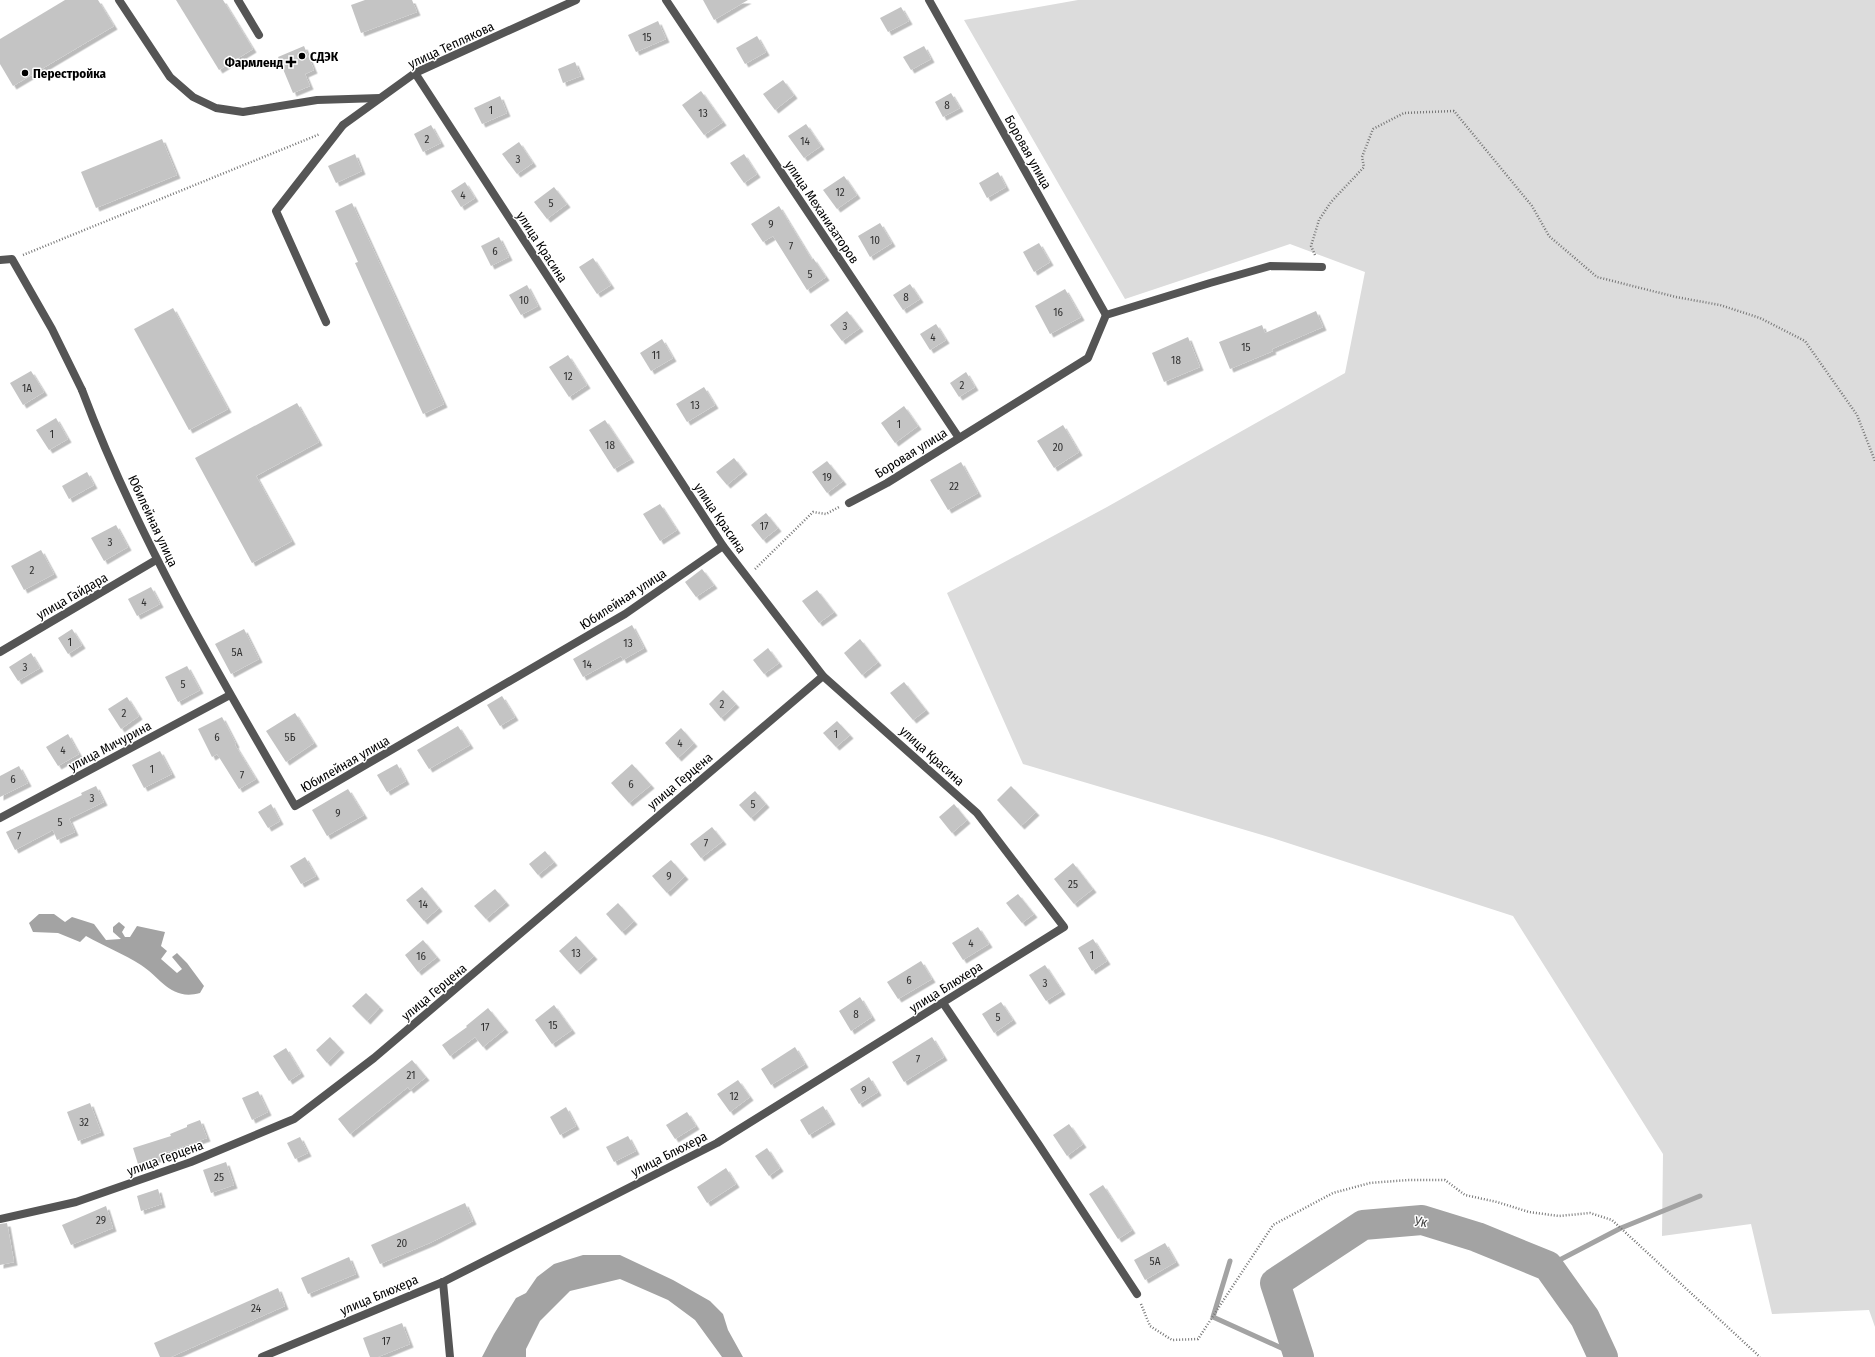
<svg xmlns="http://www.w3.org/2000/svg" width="1875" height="1357" font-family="'Fira Sans Condensed',sans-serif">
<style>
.green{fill:#dcdcdc}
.water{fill:#a3a3a3}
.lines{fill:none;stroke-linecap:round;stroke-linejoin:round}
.stream{stroke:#a3a3a3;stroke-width:5}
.river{stroke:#a3a3a3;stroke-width:30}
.building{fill:#c4c4c4;filter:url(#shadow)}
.path{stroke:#777;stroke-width:2.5;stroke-dasharray:1 2;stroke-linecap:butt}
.service{stroke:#555;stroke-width:8}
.minor{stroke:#555;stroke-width:8}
.poi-dot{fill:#000;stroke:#fff;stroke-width:1.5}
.labels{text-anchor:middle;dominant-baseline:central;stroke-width:3;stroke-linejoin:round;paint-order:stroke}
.number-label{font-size:11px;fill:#313131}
.street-label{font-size:13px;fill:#000;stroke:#fff}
.poi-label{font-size:13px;font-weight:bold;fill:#000;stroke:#fff;text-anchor:start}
.water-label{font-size:14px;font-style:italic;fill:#444;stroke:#fff}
</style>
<defs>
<filter id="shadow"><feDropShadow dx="3.5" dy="3.5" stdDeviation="0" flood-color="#0004"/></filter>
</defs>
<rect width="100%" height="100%" fill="#fff"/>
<path class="green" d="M1078,0H1875V1327L1869,1310L1772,1314L1751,1224L1662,1236L1663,1154L1513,916L1269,837L1023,764L947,593L1107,507L1345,373L1365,272L1290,244L1125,299L964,20Z"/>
<g class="water">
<path d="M39,914H54L65,922L72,917L94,924L106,940L121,939L113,932V927L119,922L125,927L122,932L125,937H130L137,926L165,932L161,946L167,951L161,959L177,973L182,969L172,957L177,953L187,963L204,986L200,993C171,1001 161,978 141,965C124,954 104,946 86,936L80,942L58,933L33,932L29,923Z"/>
<path d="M583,1255H620L673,1280L710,1301L723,1314L728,1330L743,1357H722L695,1320L668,1300L620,1279L570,1291L540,1321L526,1349V1357H482L494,1334L516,1298L526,1293L537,1277L554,1264Z"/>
</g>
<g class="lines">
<g class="stream">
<path d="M1230,1261L1213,1317L1299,1356"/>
<path d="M1548,1266L1621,1228L1700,1196"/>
</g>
<path class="river" d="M1299,1357L1275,1283L1363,1225L1422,1220L1477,1237L1548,1266L1585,1318L1603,1357"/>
</g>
<g class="building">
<path d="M65,0H98L114,26L13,86L0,64V39Z"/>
<path d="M176,0H223L253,49L219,70Z"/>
<path d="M365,0H412L417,12L361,33L351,5Z"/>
<path d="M703,0H748L714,20Z"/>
<path d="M901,7L909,21L888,32L880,18Z"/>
<path d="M658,21L666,39L636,52L628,35Z"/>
<path d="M757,36L766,52L745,64L736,48Z"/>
<path d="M304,46L314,70L305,74L310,86L293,93L278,57Z"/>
<path d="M924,46L931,59L911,70L903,57Z"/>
<path d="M575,62L581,76L563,83L558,69Z"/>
<path d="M783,80L794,95L775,110L763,94Z"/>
<path d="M701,91L723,122L704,135L682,105Z"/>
<path d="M951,93L960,108L943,117L935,102Z"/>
<path d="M500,96L507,113L482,124L474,108Z"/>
<path d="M806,124L821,146L804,158L788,136Z"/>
<path d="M431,125L441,143L423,152L414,134Z"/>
<path d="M162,139L177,175L96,208L81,172Z"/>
<path d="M519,142L533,163L517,174L502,154Z"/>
<path d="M355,154L362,171L336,183L328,166Z"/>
<path d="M744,154L757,174L744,183L730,163Z"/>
<path d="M998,172L1006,187L987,198L979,183Z"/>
<path d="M844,176L857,195L837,209L823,190Z"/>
<path d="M465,182L475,198L461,207L451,191Z"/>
<path d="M554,187L567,204L547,219L534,202Z"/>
<path d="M352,203L444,404L423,414L355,263L358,262L335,211Z"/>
<path d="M779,206L812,260L813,258L826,277L807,290L773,236L763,242L751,224Z"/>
<path d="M880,223L892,243L870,257L858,236Z"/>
<path d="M499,237L509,257L491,266L481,246Z"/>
<path d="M1039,243L1050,262L1034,272L1023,252Z"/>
<path d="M593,258L611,285L597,294L579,267Z"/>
<path d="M910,284L920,299L903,310L893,295Z"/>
<path d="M527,285L538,306L521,315L509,295Z"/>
<path d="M1065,289L1081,317L1050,334L1035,306Z"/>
<path d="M173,308L228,409L189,430L134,329Z"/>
<path d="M847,311L860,328L842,341L830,325Z"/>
<path d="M1316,311L1323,327L1272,349L1273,351L1230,369L1219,342L1262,325L1265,333Z"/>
<path d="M936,324L946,340L930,350L920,334Z"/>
<path d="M1188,337L1200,367L1164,382L1152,353Z"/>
<path d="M662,339L673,358L651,371L640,353Z"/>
<path d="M568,355L587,385L569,397L549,367Z"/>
<path d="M31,371L44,392L23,405L10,383Z"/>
<path d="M966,372L975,387L959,397L950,383Z"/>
<path d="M704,387L715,405L687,422L676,404Z"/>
<path d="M297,403L319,442L256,476L292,541L252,563L195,458Z"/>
<path d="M904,406L918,426L895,443L881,423Z"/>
<path d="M56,418L68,439L49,450L36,430Z"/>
<path d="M605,420L631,459L614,469L589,430Z"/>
<path d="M1063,425L1079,452L1054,468L1037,441Z"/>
<path d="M734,458L744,471L727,485L716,472Z"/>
<path d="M827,461L843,481L827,493L812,472Z"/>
<path d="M961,462L978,493L948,510L930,480Z"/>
<path d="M87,472L94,485L69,499L62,486Z"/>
<path d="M660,504L677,530L660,541L643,514Z"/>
<path d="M766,513L778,528L763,540L751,525Z"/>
<path d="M116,525L128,547L104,561L91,538Z"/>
<path d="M41,550L54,574L24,590L11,566Z"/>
<path d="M702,569L714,585L696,597L685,582Z"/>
<path d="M151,587L160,604L137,616L128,599Z"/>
<path d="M817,590L834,612L819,623L802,601Z"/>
<path d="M632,625L644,648L623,660L621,656L583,677L573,659Z"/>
<path d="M72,629L82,645L68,654L58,638Z"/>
<path d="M244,629L259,659L231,674L215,644Z"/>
<path d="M860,639L878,662L862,675L844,653Z"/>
<path d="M768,648L779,663L764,674L753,660Z"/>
<path d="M31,653L40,668L18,681L9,667Z"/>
<path d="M187,666L200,690L178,702L165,677Z"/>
<path d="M904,682L926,710L913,720L890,693Z"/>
<path d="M723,690L736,704L721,718L709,704Z"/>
<path d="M502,696L515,717L500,726L487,705Z"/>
<path d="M127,697L139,716L121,729L108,709Z"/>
<path d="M295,713L314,743L286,762L266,731Z"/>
<path d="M222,717L236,744L235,745L256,779L239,789L217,754L212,757L198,729Z"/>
<path d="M837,721L850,735L836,747L823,733Z"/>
<path d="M458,726L470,745L429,769L417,750Z"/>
<path d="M681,728L694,743L678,758L665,743Z"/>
<path d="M68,734L79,754L58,766L46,747Z"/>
<path d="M160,751L172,774L144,788L132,765Z"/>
<path d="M397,764L406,781L387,792L377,775Z"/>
<path d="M632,764L651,785L629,803L611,783Z"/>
<path d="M19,766L28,783L0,797V776Z"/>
<path d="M96,786L104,802L69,819L75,832L57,840L53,830L15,850L6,832L82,795L81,793Z"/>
<path d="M1011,786L1036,812L1021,826L997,800Z"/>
<path d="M348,789L364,815L327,836L312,810Z"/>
<path d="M755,791L766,804L751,818L739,805Z"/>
<path d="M271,804L280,821L268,828L258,812Z"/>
<path d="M954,804L967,820L952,833L939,817Z"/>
<path d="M712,827L723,841L701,858L690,844Z"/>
<path d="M545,851L554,862L538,875L529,864Z"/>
<path d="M305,857L316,876L301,884L290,866Z"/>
<path d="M671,860L685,876L667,893L652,876Z"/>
<path d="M1073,863L1093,889L1074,904L1054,879Z"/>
<path d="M422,887L439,908L424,921L406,900Z"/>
<path d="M495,889L506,902L486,919L474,906Z"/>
<path d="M1018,894L1034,914L1022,923L1006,903Z"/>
<path d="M618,903L634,921L622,932L606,914Z"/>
<path d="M978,927L989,944L963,960L952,943Z"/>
<path d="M576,936L594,956L577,971L559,951Z"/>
<path d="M1093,939L1107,961L1092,971L1078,948Z"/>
<path d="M423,940L437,957L418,972L405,955Z"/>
<path d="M921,961L932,979L898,999L887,982Z"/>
<path d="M1045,965L1062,991L1046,1001L1029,975Z"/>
<path d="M366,993L380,1007L367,1021L352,1006Z"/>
<path d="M860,997L872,1017L851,1031L839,1011Z"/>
<path d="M1001,1002L1013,1020L994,1033L982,1014Z"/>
<path d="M554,1005L572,1030L552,1044L535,1020Z"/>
<path d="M488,1008L505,1029L483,1047L475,1037L450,1056L442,1045L467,1027L466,1026Z"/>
<path d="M330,1037L341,1049L327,1063L316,1050Z"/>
<path d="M932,1037L944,1057L904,1082L892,1062Z"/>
<path d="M795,1047L805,1064L771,1085L761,1069Z"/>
<path d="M286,1048L301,1073L289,1081L273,1056Z"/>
<path d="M412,1060L426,1077L410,1090L408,1087L350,1134L338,1119Z"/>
<path d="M869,1077L878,1092L859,1104L850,1089Z"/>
<path d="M738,1080L750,1097L730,1112L717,1094Z"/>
<path d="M258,1091L268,1112L252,1120L242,1098Z"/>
<path d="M90,1103L101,1132L78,1141L67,1112Z"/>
<path d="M823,1106L832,1121L809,1135L800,1120Z"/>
<path d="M566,1107L576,1126L560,1135L550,1117Z"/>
<path d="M687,1112L696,1126L675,1139L666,1125Z"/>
<path d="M200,1120L207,1138L158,1155L159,1158L138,1164L133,1148L171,1136L170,1134L187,1127V1125Z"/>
<path d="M1069,1124L1083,1144L1067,1156L1053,1135Z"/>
<path d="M628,1136L636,1151L614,1162L606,1147Z"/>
<path d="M300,1137L308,1153L295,1159L287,1143Z"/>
<path d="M767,1148L780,1168L769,1176L755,1156Z"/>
<path d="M226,1162L234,1185L211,1193L203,1170Z"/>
<path d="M726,1168L736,1184L707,1203L697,1187Z"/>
<path d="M1103,1185L1132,1230L1118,1239L1089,1194Z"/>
<path d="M158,1189L162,1204L141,1211L137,1196Z"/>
<path d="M465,1203L473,1221L432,1242L380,1264L371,1245Z"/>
<path d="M106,1206L113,1228L71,1245L62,1225Z"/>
<path d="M7,1223L14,1262L0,1265V1224Z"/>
<path d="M1165,1243L1176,1262L1145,1280L1134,1260Z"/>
<path d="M349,1257L356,1274L308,1294L301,1278Z"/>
<path d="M278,1288L285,1306L171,1357H160L154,1343Z"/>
<path d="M402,1323L410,1344L378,1357H370L363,1338Z"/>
</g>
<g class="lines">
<g class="path">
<path d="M23,255L320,134"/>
<path d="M1315,255L1311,246L1319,220L1331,202L1364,167L1362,157L1373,129L1404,113L1454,111L1532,206L1549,236L1597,277L1676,297L1720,305L1760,318L1805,341L1857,415L1875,461"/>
<path d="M755,569L813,512L826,514L839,507"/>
<path d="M1141,1304L1150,1326L1172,1340L1198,1339L1273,1225L1333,1193L1370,1183L1408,1180H1445L1465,1195L1497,1202L1529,1212L1559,1216L1590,1213L1612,1220L1760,1357"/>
</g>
<g class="service">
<path d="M119,0L170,77L193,97L216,108L243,112L317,100L380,98"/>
<path d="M238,0L259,35"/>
<path d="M0,260L12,259L52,329L82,390"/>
<path d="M326,322L276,211L343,125"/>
<path d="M943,1003L1039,1145L1137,1294"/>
</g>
<g class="minor">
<path d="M666,0L959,438"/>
<path d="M929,0L1106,315"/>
<path d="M343,125L415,73L576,0"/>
<path d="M82,390C137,537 217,672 295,806L625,614L723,546"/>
<path d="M849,503L887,483L1088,358L1106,315L1210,283L1270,266L1322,267"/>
<path d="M0,652L156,560"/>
<path d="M0,818L230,695"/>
<path d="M0,1219L76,1202L191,1162L294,1119L374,1058L823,676"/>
<path d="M443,1282L450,1357"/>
<path d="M262,1357L443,1282L717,1143L1064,927L977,813L823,676L723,546L415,73"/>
</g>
</g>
<g class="poi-dot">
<circle cx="302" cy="56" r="4"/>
<path d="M289 56h4v4h4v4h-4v4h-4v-4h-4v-4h4z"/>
<circle cx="25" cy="73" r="4"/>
</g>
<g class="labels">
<g class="number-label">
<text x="647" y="37">15</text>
<text x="947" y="105">8</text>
<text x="491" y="110">1</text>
<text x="703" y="113">13</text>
<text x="427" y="139">2</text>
<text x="805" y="141">14</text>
<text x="518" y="159">3</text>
<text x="840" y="192">12</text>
<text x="463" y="195">4</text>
<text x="551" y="203">5</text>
<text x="771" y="224">9</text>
<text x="875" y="240">10</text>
<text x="791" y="246">7</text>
<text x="495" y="251">6</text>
<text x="810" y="274">5</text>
<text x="906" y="297">8</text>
<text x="524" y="300">10</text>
<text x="1058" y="312">16</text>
<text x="845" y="326">3</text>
<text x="933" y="337">4</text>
<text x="1246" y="347">15</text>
<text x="656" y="355">11</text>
<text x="1176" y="360">18</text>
<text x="568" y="376">12</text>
<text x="962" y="385">2</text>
<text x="27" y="388">1А</text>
<text x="695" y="405">13</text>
<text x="899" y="424">1</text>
<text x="52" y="434">1</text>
<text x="610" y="445">18</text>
<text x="1058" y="447">20</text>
<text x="827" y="477">19</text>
<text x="954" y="486">22</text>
<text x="764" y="526">17</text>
<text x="110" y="542">3</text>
<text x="32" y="570">2</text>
<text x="144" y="602">4</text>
<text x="70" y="642">1</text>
<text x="628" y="643">13</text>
<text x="237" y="652">5А</text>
<text x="587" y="664">14</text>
<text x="25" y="667">3</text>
<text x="183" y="684">5</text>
<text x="722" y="704">2</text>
<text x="124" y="713">2</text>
<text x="836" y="734">1</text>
<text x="217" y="737">6</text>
<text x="290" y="737">5Б</text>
<text x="680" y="743">4</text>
<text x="63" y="750">4</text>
<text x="152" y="769">1</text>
<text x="242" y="775">7</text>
<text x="13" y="779">6</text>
<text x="631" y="784">6</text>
<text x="92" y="798">3</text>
<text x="753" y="804">5</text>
<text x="338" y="813">9</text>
<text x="60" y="822">5</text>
<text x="19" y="836">7</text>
<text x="706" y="843">7</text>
<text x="669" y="876">9</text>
<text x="1073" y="884">25</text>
<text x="423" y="904">14</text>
<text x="971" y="943">4</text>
<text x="576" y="953">13</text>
<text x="1092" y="955">1</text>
<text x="421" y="956">16</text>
<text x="909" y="980">6</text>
<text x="1045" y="983">3</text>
<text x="856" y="1014">8</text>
<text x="998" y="1017">5</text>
<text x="553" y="1025">15</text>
<text x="485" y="1027">17</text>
<text x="918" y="1059">7</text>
<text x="411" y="1075">21</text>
<text x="864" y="1090">9</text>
<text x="734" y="1096">12</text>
<text x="84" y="1122">32</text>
<text x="219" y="1177">25</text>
<text x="101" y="1220">29</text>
<text x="402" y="1243">20</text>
<text x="1155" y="1261">5А</text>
<text x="256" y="1308">24</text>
<text x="386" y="1341">17</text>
</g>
<g class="street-label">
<text transform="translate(451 45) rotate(-25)">улица Теплякова</text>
<text transform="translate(1028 152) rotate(61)">Боровая улица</text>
<text transform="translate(822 212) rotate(56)">улица Механизаторов</text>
<text transform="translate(542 247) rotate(57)">улица Красина</text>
<text transform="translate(911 453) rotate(-32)">Боровая улица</text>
<text transform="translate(720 518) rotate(56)">улица Красина</text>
<text transform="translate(153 521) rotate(65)">Юбилейная улица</text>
<text transform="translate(72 596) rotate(-30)">улица Гайдара</text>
<text transform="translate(623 599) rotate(-33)">Юбилейная улица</text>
<text transform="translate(110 746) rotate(-28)">улица Мичурина</text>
<text transform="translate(932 756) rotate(42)">улица Красина</text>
<text transform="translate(345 764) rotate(-30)">Юбилейная улица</text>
<text transform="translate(680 781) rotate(-40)">улица Герцена</text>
<text transform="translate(946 987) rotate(-32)">улица Блюхера</text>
<text transform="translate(434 992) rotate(-40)">улица Герцена</text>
<text transform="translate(669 1154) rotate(-27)">улица Блюхера</text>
<text transform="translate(165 1158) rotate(-20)">улица Герцена</text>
<text transform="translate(379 1295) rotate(-23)">улица Блюхера</text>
</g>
<g class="poi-label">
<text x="310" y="56">СДЭК</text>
<text x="283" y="62" text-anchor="end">Фармленд</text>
<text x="33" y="73">Перестройка</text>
</g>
<g class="water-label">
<text transform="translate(1421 1222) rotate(6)">Ук</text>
</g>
</g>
</svg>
